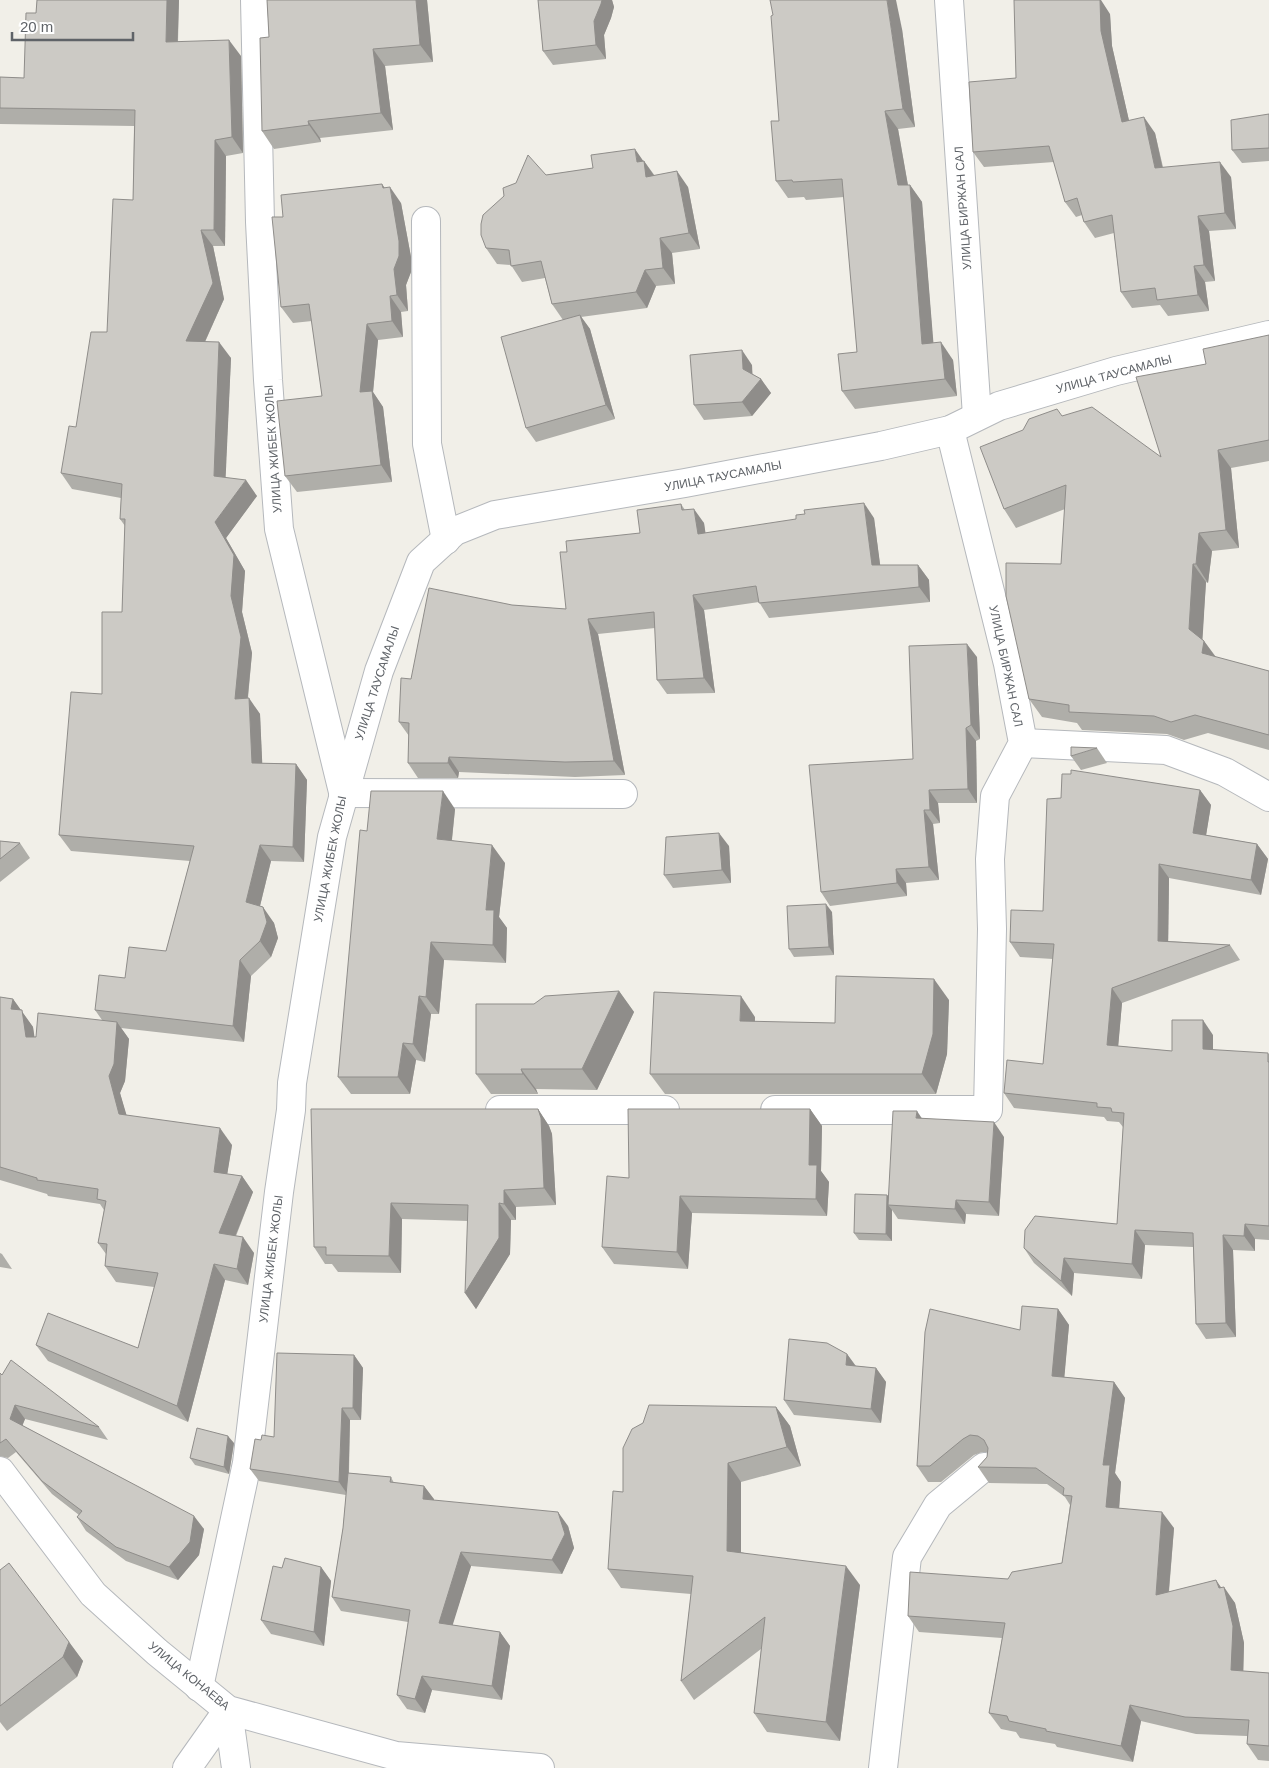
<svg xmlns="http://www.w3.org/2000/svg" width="1269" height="1768" font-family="Helvetica,sans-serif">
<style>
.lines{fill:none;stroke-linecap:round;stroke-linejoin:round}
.minor-casing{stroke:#b5b8bc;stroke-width:30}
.minor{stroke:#fff;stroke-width:28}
.wall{fill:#afaea9}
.shaded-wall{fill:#8f8d8a}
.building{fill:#cccac5;stroke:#8f8d8a}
.labels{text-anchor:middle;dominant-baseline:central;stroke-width:4;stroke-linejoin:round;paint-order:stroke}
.street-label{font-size:12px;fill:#5f6368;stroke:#fff}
</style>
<rect width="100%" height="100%" fill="#f1efe8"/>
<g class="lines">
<g class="minor-casing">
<g id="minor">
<path d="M255,0L260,222L268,380L279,529L343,792"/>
<path d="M949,0L977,416"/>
<path d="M426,221L427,444L446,540"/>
<path d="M1023,743L1166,750L1225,772L1269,797"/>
<path d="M343,793L623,794"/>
<path d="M500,1110H665"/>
<path d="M775,1110H988L992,929L990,859L995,796L1023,743L1008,664L950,430"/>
<path d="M0,1471L93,1594L157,1652L228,1710L396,1756L540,1768"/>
<path d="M199,1687L247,1463L279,1192L291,1110L292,1083L332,837L379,671L421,562L455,531L495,515L685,483L881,446L950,430L999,406L1116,371L1269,335"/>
<path d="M228,1710L236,1768"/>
<path d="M187,1768L228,1710"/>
<path d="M883,1768L907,1557L938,1505L984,1467"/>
</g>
</g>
<use href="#minor" class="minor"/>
</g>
<g class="wall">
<path d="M37,0H179L178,42L241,56L243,153L226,156L225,246H213L224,299L205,342L231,358L225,478L257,496L226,538L245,571L242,612L252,653L248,698L260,714L262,763L296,764L307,780L304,862L271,861L260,906L274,923L278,938L271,957L251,976L244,1042L121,1028L129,1039L125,1081L120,1093L126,1115L232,1145L227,1174L242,1176L253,1192L236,1236L254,1253L248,1285L225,1280L188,1422L48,1361L36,1345L138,1348L154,1287L116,1282L105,1266L106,1254L98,1243L104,1210L100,1204L48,1196L47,1194L0,1180V997L13,999L33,1027L34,1037L102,1020L95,1010L125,978L166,951L190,861L71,851L59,835L102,694L122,612L125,526L120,519L121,498L72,489L61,473L107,332L133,200L134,126L0,124V77L24,78L36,13Z"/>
<path d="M267,0H427L433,62L385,66L393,130L320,138L321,142L274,149L262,131L269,37Z"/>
<path d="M538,0H612L614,7L611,18L604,35L606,59L553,65L543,51Z"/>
<path d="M1110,14L1112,46L1129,121L1155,133L1163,167L1231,177L1236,229L1209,231L1215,281L1205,282L1209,311L1168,316L1160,305L1132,308L1121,292L1114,233L1095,238L1084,222L1082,215L1076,217L1065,202L1054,162L984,167L973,152L1016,78Z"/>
<path d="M902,29L915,127L898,129L908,185H910L922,202L933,343L953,360L957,396L855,409L842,391L857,352L844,197L806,200L804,197L788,198L776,181L779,121Z"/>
<path d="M1269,114V161L1242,163L1232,150Z"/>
<path d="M644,161L655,176L688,187L700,249L672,253L675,284L656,286L647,308L581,317L590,329L615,419L536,442L526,428L563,320L552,304L545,278L522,282L511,265L497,264L486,248L504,196L546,175Z"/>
<path d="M401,203L411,257V272L406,285L408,311L401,312L403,337L378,340L373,392L383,407L392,482L297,492L285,476L322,396L312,321L293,323L281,307L283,217Z"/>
<path d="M1269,335V461L1231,468L1239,548L1212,551L1208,583L1206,582L1202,639L1204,641L1216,657L1269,671V750L1208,733L1184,740L1167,734L1082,730L1077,723L1042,717L1029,699L1061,564L1065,509L1016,528L1004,509L1062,416L1161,457L1206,364Z"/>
<path d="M752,365V374L761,379L771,393L752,416L704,420L694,405Z"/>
<path d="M681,504L685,510L704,523L705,533L874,518L880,565H918L929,580L930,602L769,618L759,602L704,610L715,693L667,694L657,680L655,628L598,634L625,775L575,777L459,772L458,778H418L408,763L409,736L399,722L411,679L512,605L566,609L567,552L640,533Z"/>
<path d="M977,657L980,739L976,741L977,803H938L940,823L933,824L939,880L906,883L907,896L830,906L821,892L913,759Z"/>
<path d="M1097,748L1107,763L1081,770L1071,756Z"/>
<path d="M1200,790L1211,805L1206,835L1257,844L1268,859L1261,895L1169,878L1168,941L1230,945L1240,960L1122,1003L1118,1046L1172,1051L1213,1035V1050L1269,1054V1240L1255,1239V1251L1233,1250L1236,1337L1206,1339L1196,1324L1193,1247L1145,1245L1142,1279L1074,1273L1072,1296L1034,1263L1024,1248L1117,1224L1123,1127L1119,1122L1107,1121L1104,1117L1014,1108L1004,1093L1043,1064L1053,959L1020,957L1010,942L1043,911Z"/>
<path d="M455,809L452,840L505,863L499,917L507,928L506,963L444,960L439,1014H431L425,1062L416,1060L410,1094H351L338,1077L367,831Z"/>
<path d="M0,841L20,843L30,858L0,882Z"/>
<path d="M729,846L731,883L673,888L664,875Z"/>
<path d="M832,912L834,955L794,957L789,949Z"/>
<path d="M619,991L634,1012L597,1090L536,1089L538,1094H491L476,1074L534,1004Z"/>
<path d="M949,1000L947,1054L936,1094H665L650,1074L755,1017V1022L835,1023Z"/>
<path d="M538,1109L549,1126L552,1134L556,1205L516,1207V1220H511L510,1254L476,1309L465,1293L468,1221L402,1219L401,1273L338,1272L332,1264H325L314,1247Z"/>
<path d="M810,1109L822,1126L821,1171L829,1182L827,1216L692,1213L688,1269L614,1264L602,1247L629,1178Z"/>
<path d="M922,1118L1004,1137L999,1216L966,1214L965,1224L898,1219L892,1210V1241L859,1240L854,1233L887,1195L889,1197Z"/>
<path d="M0,1253L2,1254L12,1269L0,1267Z"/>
<path d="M1058,1309L1069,1325L1064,1377L1114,1382L1125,1398L1115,1473L1121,1482L1119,1508L1174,1528L1169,1592L1221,1587L1235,1603L1244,1643L1243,1671L1269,1673V1761L1258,1760L1247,1744V1736L1196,1734L1141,1721L1133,1762L1057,1747L1055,1744L1020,1738L1016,1732L1001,1729L989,1713L1002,1638L919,1632L908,1616L1008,1579L1062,1563L1070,1505L1065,1497L1047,1484L989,1483L978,1467L987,1457V1452H982L974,1455L941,1482H928L917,1466L1020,1330Z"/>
<path d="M847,1354L856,1366L876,1368L886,1382L881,1423L794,1415L784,1400Z"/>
<path d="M354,1355L363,1368L361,1420H350L349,1473L391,1477L394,1483L424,1486L434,1500L568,1526L574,1548L562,1574L471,1566L452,1625L500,1632L510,1646L502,1700L432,1690L425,1713L407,1709L397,1695L408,1622L341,1611L332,1597L343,1528L346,1495L259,1481L250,1469L274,1437Z"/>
<path d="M0,1373L2,1375L99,1427L108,1440L25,1419L22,1425L204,1529L199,1555L178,1580L126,1561L86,1531L77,1517L79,1515L52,1494L16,1452L8,1458L0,1456Z"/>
<path d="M776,1407L790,1426L801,1466L741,1482V1552L860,1585L840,1741L767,1732L754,1713L761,1649L694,1700L681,1681L691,1594L621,1588L608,1569L623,1492Z"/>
<path d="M234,1443L229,1474L195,1465L190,1458Z"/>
<path d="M321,1567L331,1581L324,1646L271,1634L261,1620L282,1568Z"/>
<path d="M0,1570L69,1642L83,1661L77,1677L7,1731L0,1722Z"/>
</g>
<g class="shaded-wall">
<path d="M167,0H179L177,58L166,42Z"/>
<path d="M416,0H427L433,62L420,45Z"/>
<path d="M602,0H612L614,7L611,18L604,35L606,59L596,45L594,21Z"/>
<path d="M887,0H896L902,29L915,127L903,109Z"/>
<path d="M1093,0H1101L1110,14L1112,46L1133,138L1122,122Z"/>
<path d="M229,40L241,56L243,153L232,137Z"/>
<path d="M373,49L385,66L393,130L381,113Z"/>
<path d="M885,111L898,129L911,203L898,185Z"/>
<path d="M1144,117L1155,133L1166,184L1155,168Z"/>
<path d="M308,121L320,138L321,142L309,125Z"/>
<path d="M215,140L226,156L225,246L214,230Z"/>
<path d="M635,149L644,162V161L655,177H646L637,162Z"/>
<path d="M1220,162L1231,177L1236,229L1225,213Z"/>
<path d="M677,171L688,187L700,249L689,233Z"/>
<path d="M382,184L392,198L390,187L401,203L411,257V272L406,285L408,311L397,295Z"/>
<path d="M910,185L922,202L935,362L922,344Z"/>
<path d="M1198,216L1209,231L1215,281L1204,265Z"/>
<path d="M201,230L213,246L224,299L198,357L186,341Z"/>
<path d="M660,238L672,253L675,284L663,268Z"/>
<path d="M1194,266L1205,282L1209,311L1198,295Z"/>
<path d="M645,270L656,286L647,308L636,292Z"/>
<path d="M390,296L401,312L403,337L392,321Z"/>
<path d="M580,315L590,329L615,419L606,405Z"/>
<path d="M367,324L378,340L373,392L383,407L392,482L381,465L360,392Z"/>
<path d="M219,342L231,358L225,492L214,476Z"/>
<path d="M941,342L953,360L957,396L945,379Z"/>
<path d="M742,350L752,365L753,384L743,369Z"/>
<path d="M761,379L771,393L752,416L742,402Z"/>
<path d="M1218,450L1231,468L1239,548L1226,530Z"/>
<path d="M246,480L257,496L226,538L245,571L242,612L252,653L246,715L235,699L231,596L215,522Z"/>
<path d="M864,503L874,518L882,579L872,565Z"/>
<path d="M694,509L704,523L708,549L698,534Z"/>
<path d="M1199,533L1212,551L1208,583L1196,564Z"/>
<path d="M1193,564L1206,582L1202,647L1189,629Z"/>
<path d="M918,565L929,580L930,602L919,587Z"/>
<path d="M693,595L704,610L715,693L704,678Z"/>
<path d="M588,619L598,634L625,775L614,761Z"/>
<path d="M1204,641L1217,659L1202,653Z"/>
<path d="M967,644L977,657L980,739L971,725Z"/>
<path d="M249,698L260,714L263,779L252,763Z"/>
<path d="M966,728L976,741L977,803L968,789Z"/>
<path d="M449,757L459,772L458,778L448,763Z"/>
<path d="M296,764L307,780L304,862L293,847Z"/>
<path d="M929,790L938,803L940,823L930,810Z"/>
<path d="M1200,790L1211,805L1204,848L1193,833Z"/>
<path d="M443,791L455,809L450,857L437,839Z"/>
<path d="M924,810L933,824L939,880L929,867Z"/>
<path d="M719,833L729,846L731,883L722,870Z"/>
<path d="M1257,844L1268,859L1261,895L1251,880Z"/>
<path d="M260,845L271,861L257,918L246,902Z"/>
<path d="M492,845L505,863L499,917L507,928L506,963L493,945L486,910Z"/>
<path d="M1159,864L1169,878L1168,956L1158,941Z"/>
<path d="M896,869L906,883L907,896L897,883Z"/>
<path d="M826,904L832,912L834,955L829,947Z"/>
<path d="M263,907L274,923L278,938L271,957L260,941Z"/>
<path d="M431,942L444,960L439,1014L426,997Z"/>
<path d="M240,960L251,976L244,1042L233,1026Z"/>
<path d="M934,979L949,1000L947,1054L936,1094L922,1074Z"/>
<path d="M1112,988L1122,1003L1117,1060L1107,1045Z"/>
<path d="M619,991L634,1012L597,1090L582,1069Z"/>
<path d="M419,996L431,1014L425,1062L413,1044Z"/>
<path d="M741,996L755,1017L754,1042L740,1021Z"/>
<path d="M13,999L33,1027L37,1053L26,1037L11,1009Z"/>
<path d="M1203,1020L1213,1035V1064L1203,1049Z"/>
<path d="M117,1022L129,1039L125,1081L120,1093L131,1130L119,1114L109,1076Z"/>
<path d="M403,1043L416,1060L410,1094L398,1077Z"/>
<path d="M521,1069L536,1089L538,1094L523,1074Z"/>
<path d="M538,1109L549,1126L552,1134L556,1205L544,1188Z"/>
<path d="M810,1109L822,1126L821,1171L829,1182L827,1216L816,1199L809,1165Z"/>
<path d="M917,1111L927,1126L916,1118Z"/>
<path d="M994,1122L1004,1137L999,1216L989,1202Z"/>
<path d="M220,1128L232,1145L225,1188L214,1172Z"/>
<path d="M242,1176L253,1192L230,1249L219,1233Z"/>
<path d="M504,1190L516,1207V1220L504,1204Z"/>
<path d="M887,1195L893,1203L888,1205L892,1210V1241L886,1234Z"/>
<path d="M680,1196L692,1213L688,1269L677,1252Z"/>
<path d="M956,1200L966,1214L965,1224L955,1209Z"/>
<path d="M391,1203L402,1219L401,1273L389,1256Z"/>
<path d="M499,1203L511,1220L510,1254L476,1309L465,1293Z"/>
<path d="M1245,1224L1255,1239V1251L1244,1236Z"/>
<path d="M1135,1230L1145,1245L1142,1279L1132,1264Z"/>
<path d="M1223,1235L1233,1250L1236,1337L1226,1323Z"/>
<path d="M243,1237L254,1253L248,1285L237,1269Z"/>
<path d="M1064,1258L1074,1273L1072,1296L1061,1281Z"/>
<path d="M214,1264L225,1280L188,1422L177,1406Z"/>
<path d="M1058,1309L1069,1325L1063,1393L1052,1376Z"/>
<path d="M847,1354L857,1368L846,1365Z"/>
<path d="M354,1355L363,1368L361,1420L353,1408Z"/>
<path d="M876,1368L886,1382L881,1423L871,1409Z"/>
<path d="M1114,1382L1125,1398L1115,1473L1121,1482L1118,1524L1106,1507L1103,1465Z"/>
<path d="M15,1405L25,1419L20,1432L10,1419Z"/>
<path d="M776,1407L790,1426L801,1466L787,1447Z"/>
<path d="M342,1408L350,1420L348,1495L339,1482Z"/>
<path d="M228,1436L234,1443L229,1474L224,1467Z"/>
<path d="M728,1463L741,1482V1570L727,1551Z"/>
<path d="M424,1486L434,1499L433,1513L423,1499Z"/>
<path d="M558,1512L568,1526L574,1548L562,1574L552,1560Z"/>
<path d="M1162,1512L1174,1528L1167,1612L1156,1595Z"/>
<path d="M194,1516L204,1529L199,1555L178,1580L169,1567Z"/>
<path d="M461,1552L471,1566L449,1637L439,1623Z"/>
<path d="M846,1566L860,1585L840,1741L826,1722Z"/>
<path d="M321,1567L331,1581L324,1646L314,1632Z"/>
<path d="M1216,1580L1225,1593L1224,1587L1235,1603L1244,1643L1243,1686L1231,1670L1219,1588Z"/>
<path d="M500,1632L510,1646L502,1700L492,1686Z"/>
<path d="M69,1642L83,1661L77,1677L63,1657Z"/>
<path d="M422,1676L432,1690L425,1713L415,1699Z"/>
<path d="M1130,1705L1141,1721L1133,1762L1121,1746Z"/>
</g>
<g class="building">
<path d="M37,0H167L166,42L229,40L232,137L215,140L214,230H201L213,283L186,341L219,342L214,476L246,480L215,522L234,555L231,596L241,637L235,699L249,698L252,763L296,764L293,847L260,845L246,902L263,907L267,922L260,941L240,960L233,1026L95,1010L99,975L125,978L129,947L166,951L194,846L59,835L71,692L102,694V612H122L125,519H120L122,484L61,473L69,426L76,427L91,332H107L113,199L133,200L135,110L0,108V77L24,78L26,13H36Z"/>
<path d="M267,0H416L420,45L373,49L381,113L308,121L309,125L262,131L260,38L269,37Z"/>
<path d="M538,0H602L601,4L594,21L596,45L543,51Z"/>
<path d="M770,0H887L903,109L885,111L898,185H910L922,344L941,342L945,379L842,391L838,354L857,352L842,179L793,182L792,180L776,181L771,121H779L771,16L773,15Z"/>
<path d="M1014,0H1100L1101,31L1122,122L1144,117L1155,168L1220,162L1225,213L1198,216L1204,265L1194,266L1198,295L1157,300L1155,288L1121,292L1112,215L1084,222L1077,198L1065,202L1049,146L973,152L969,82L1016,78Z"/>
<path d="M1269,114V148L1232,150L1231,120Z"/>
<path d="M635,149L637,162L644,161L646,177L677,171L689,233L660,238L663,268L645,270L636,292L552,304L541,261L511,266L509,250L486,248L481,235V224L483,215L504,196L503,188L516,183L528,155L546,175L593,168L591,155Z"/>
<path d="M382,184L383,188L390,187L399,241V256L394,269L397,295L390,296L392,321L367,324L360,392L372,391L381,465L285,476L277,401L322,396L309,304L281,307L272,217H283L281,195Z"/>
<path d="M580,315L606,405L526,428L501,337Z"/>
<path d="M1269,335V440L1218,450L1226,530L1199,533L1196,564H1193L1189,629L1204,641L1202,653L1269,671V735L1195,715L1171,722L1154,716L1069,712V705L1029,699L1006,596V563L1061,564L1066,485L1004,509L980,447L1023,430L1029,419L1057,409L1062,416L1092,407L1161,457L1136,377L1206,364L1203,349Z"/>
<path d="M742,350L743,369L761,379L742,402L694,405L690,355Z"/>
<path d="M864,503L872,565H918L919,587L759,603L756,586L693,595L704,678L657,680L654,612L588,619L614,761L565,762L449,757L448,763H408L409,723L399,722L401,678L411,679L429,588L512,605L566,609L560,552H567L566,541L640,533L637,510L681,504L682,510L694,509L698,534L796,519V515L805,514L804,510Z"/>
<path d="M967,644L971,725L966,728L968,789L929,790L930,810H924L929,867L896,869L897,883L821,892L809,765L913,759L909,646Z"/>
<path d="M1071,747L1097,748L1071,756Z"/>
<path d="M1071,770L1200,790L1193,833L1257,844L1251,880L1159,864L1158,941L1230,945L1112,988L1107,1045L1172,1051V1020H1203V1049L1268,1053V1062H1269V1226L1245,1224L1244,1236L1223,1235L1226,1323L1196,1324L1193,1233L1135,1230L1132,1264L1064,1258L1061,1281L1024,1248L1025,1230L1035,1216L1117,1224L1124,1113L1112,1112L1111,1108L1097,1107V1103L1004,1093L1007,1060L1043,1064L1054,944L1010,942L1011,910L1043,911L1047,799L1061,798L1062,774H1071Z"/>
<path d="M371,791H443L437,839L492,845L486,910H494L493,945L431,942L426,997L419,996L413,1044L403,1043L398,1077H338L360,830L367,831Z"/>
<path d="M719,833L722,870L664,875L666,837Z"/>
<path d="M0,841L20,843L0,859Z"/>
<path d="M826,904L829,947L789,949L787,906Z"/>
<path d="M836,976L934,979L933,1034L922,1074H650L654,992L741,996L740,1021L835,1023Z"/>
<path d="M619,991L582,1069H521L523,1074H476V1004H534L545,996Z"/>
<path d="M0,997L13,999L11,1009L22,1010L26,1037H36L38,1013L117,1022L114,1064L109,1076L119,1114L220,1128L214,1172L242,1176L219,1233L243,1237L237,1269L214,1264L177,1406L36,1345L48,1313L138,1348L158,1273L105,1266L107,1244L98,1243L106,1201L97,1199L98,1189L37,1180V1178L0,1167Z"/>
<path d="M311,1109H538L541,1118L544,1188L504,1190V1204L499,1203V1238L465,1293L468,1205L391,1203L389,1256L326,1255V1247H314Z"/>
<path d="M628,1109H810L809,1165H817L816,1199L680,1196L677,1252L602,1247L607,1176L629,1178Z"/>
<path d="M893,1111H917L916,1118L994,1122L989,1202L956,1200L955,1209L888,1205Z"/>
<path d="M855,1194L887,1195L886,1234L854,1233Z"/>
<path d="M1022,1306L1058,1309L1052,1376L1114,1382L1103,1465H1110L1106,1507L1162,1512L1156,1595L1216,1580L1219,1588L1224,1587L1233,1626L1231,1670L1269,1673V1746L1247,1744L1249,1720L1185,1717L1130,1705L1121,1746L1046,1731V1729L1009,1721L1007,1716L989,1713L1005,1623L908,1616L910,1572L1008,1579L1012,1572L1062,1563L1072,1496L1063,1495L1064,1488L1036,1468L978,1467L987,1457L988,1448L984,1440L978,1436L970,1435L963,1439L930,1466H917L925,1332L930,1309L1020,1330Z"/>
<path d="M789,1339L827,1343L847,1354L846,1365L876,1368L871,1409L784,1400Z"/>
<path d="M277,1353L354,1355L353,1408H342L339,1482L250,1469L255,1439L261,1440L262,1435L274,1437Z"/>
<path d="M11,1360L99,1427L15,1405L10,1419L194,1516L190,1542L169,1567L116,1547L77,1517L82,1511L42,1481L6,1439L0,1443V1373L2,1375Z"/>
<path d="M649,1405L776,1407L787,1447L728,1463L727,1551L846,1566L826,1722L754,1713L765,1617L681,1681L693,1576L608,1569L613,1491L623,1492V1448L632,1429L643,1423Z"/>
<path d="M197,1428L228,1436L224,1467L190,1458Z"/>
<path d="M348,1473L391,1477L390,1482L424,1486L423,1499L558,1512L565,1534L552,1560L461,1552L439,1623L500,1632L492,1686L422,1676L415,1699L397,1695L410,1610L332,1597L343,1528Z"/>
<path d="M285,1558L321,1567L314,1632L261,1620L273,1566L282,1568Z"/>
<path d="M9,1563L69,1642L63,1657L0,1706V1570Z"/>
</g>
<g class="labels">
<g class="street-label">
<text transform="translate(963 208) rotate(-94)">УЛИЦА БИРЖАН САЛ</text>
<text transform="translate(1114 374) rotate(-15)">УЛИЦА ТАУСАМАЛЫ</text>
<text transform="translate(273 449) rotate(-94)">УЛИЦА ЖИБЕК ЖОЛЫ</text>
<text transform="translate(723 476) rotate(-11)">УЛИЦА ТАУСАМАЛЫ</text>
<text transform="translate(1006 666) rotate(78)">УЛИЦА БИРЖАН САЛ</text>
<text transform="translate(377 683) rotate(-72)">УЛИЦА ТАУСАМАЛЫ</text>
<text transform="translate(330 859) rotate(-79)">УЛИЦА ЖИБЕК ЖОЛЫ</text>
<text transform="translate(271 1259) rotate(-83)">УЛИЦА ЖИБЕК ЖОЛЫ</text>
<text transform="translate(189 1676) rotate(39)">УЛИЦА КОНАЕВА</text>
</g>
</g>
<path d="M12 32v8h121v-8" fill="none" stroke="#5f6368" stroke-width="2.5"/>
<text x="20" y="32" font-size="15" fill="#5f6368" stroke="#ffffff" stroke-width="4" paint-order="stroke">20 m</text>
</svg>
